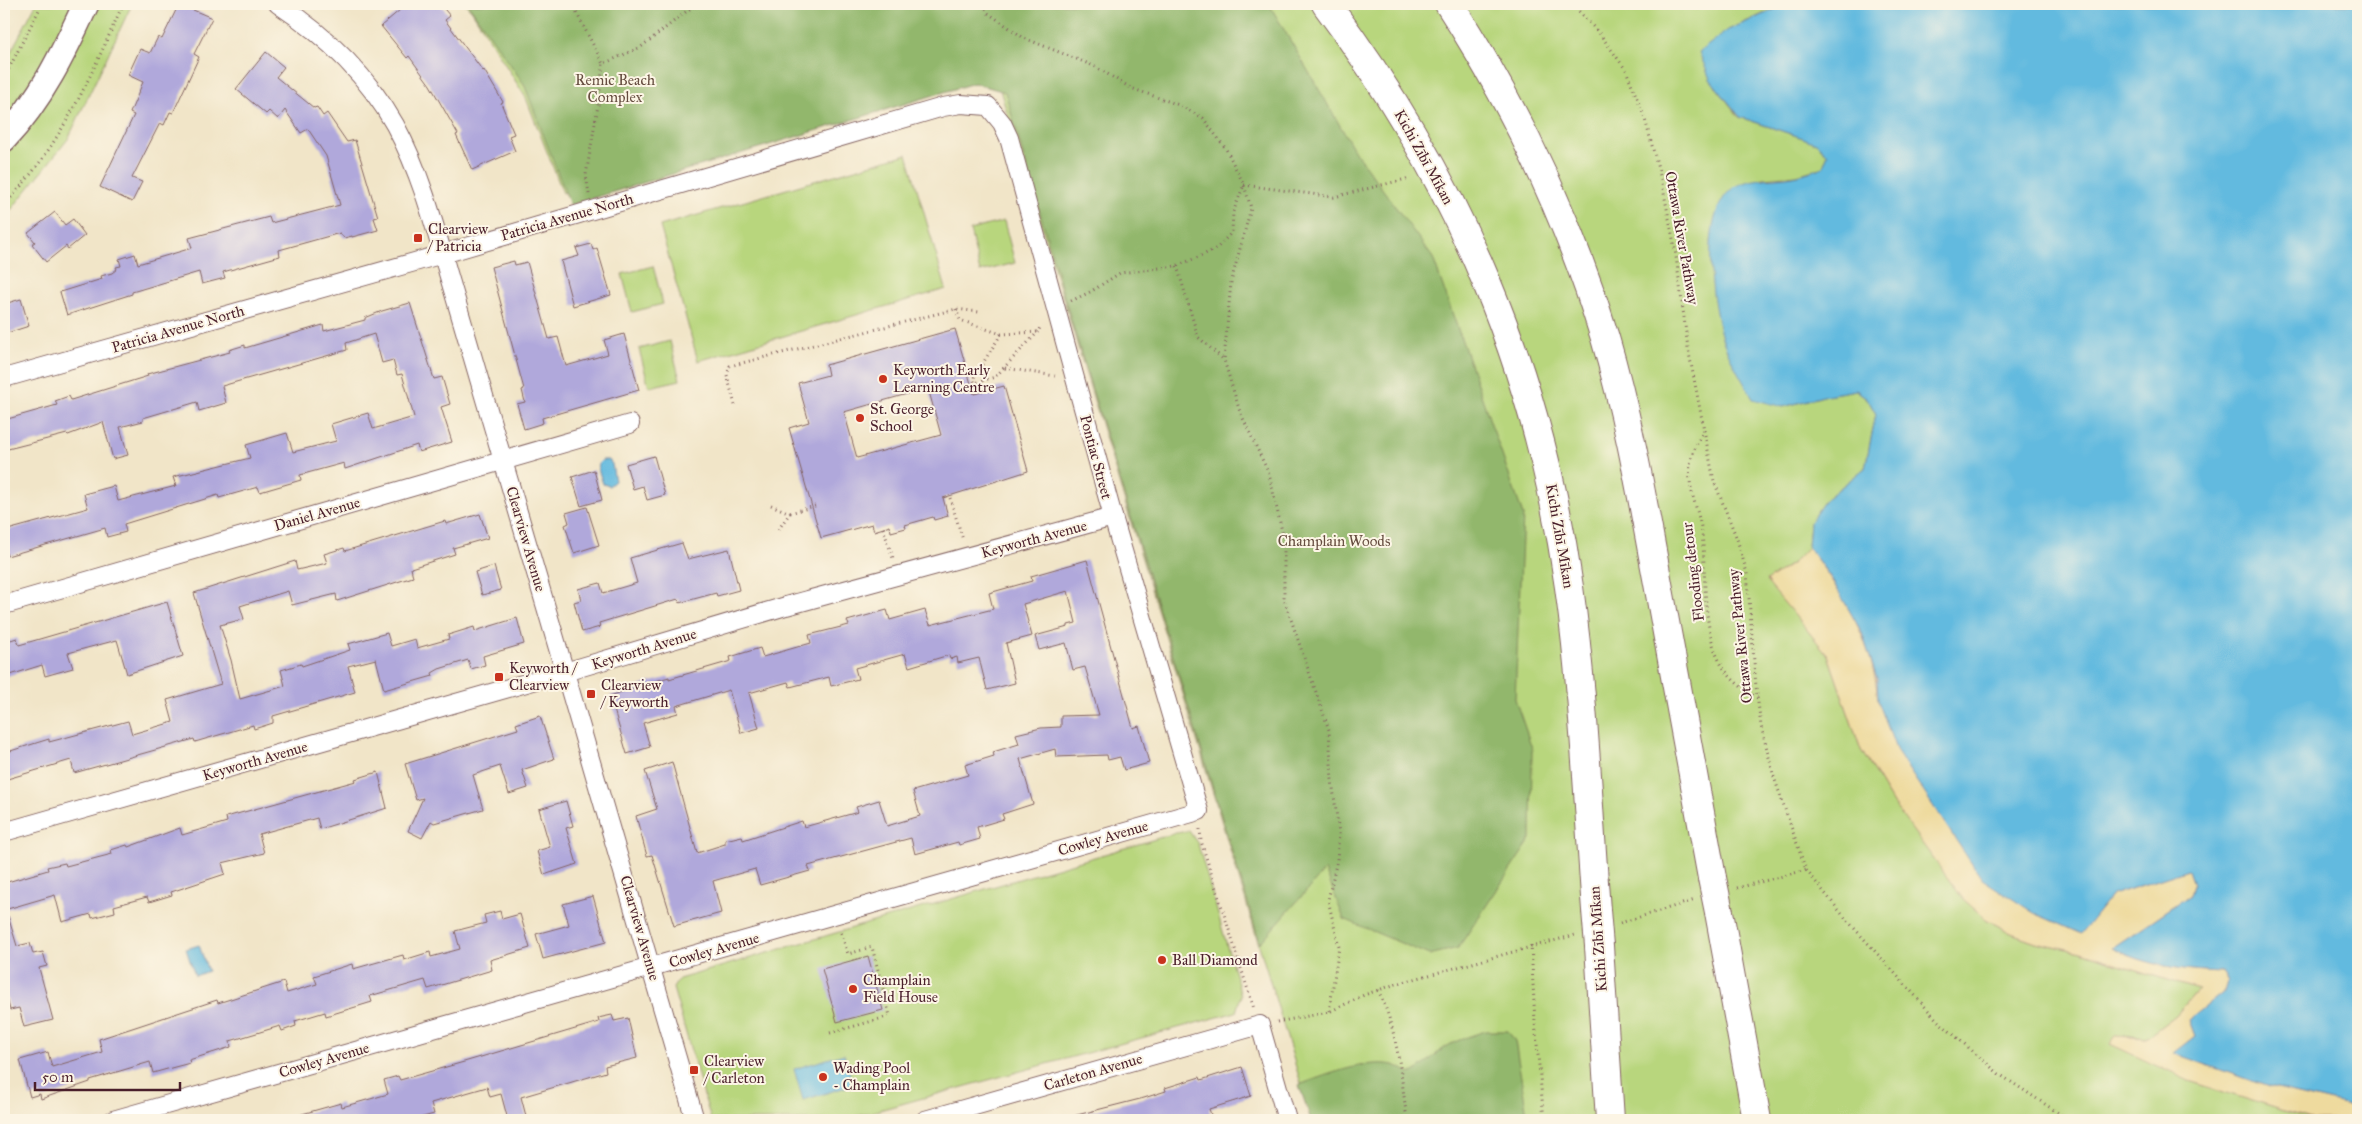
<svg xmlns="http://www.w3.org/2000/svg" width="2362" height="1124" font-family="'IM FELL Great Primer',serif">
<style>
.green{fill:#b8d67d;stroke:#817a54}
.forest{fill:#92b76c;stroke:#6e6b4c}
.sand{fill:#eeda9e;stroke:#9c7c64}
.water{fill:#62badf;stroke:#566c85}
.building{fill:#b0a8db;fill-rule:evenodd}
.lines{fill:none;stroke-linecap:round;stroke-linejoin:round}
.street-casing{stroke:#846462;stroke-width:20}
.secondary-casing{stroke:#846462;stroke-width:28}
.highway-casing{stroke:#846462;stroke-width:30}
.path{stroke:#846462;stroke-width:3;stroke-dasharray:1 4;stroke-linecap:butt}
.street{stroke:#fff;stroke-width:18}
.secondary{stroke:#fff;stroke-width:25}
.highway{stroke:#fff;stroke-width:28}
.highway-bridge-casing{stroke:#846462;stroke-width:30;stroke-linecap:butt}
.highway-bridge{stroke:#fff;stroke-width:28}
.poi-dot{fill:#c8321e;stroke:#fcf5e5;stroke-width:2}
.labels{text-anchor:middle;dominant-baseline:central;stroke-width:4;stroke-linejoin:round;paint-order:stroke}
.park-label{font-size:15px;fill:#664d40;stroke:#fcf5e5}
.street-label{font-size:15px;fill:#4a1f2b;stroke:#fcf5e5}
.poi-label{font-size:15px;fill:#4a1f2b;stroke:#fcf5e5;text-anchor:start}
</style>
<rect width="100%" height="100%" fill="#fcf5e5"/>
<filter id="ink" filterUnits="userSpaceOnUse"><feTurbulence type="fractalNoise" baseFrequency=".02" numOctaves="2"/><feDisplacementMap in="SourceGraphic" scale="10" xChannelSelector="R" yChannelSelector="G"/><feConvolveMatrix kernelMatrix="1 2 1 2 8 2 1 2 1" color-interpolation-filters="sRGB"/></filter>
<filter id="wash" filterUnits="userSpaceOnUse"><feTurbulence type="fractalNoise" baseFrequency=".0096" numOctaves="4" result="noise"/><feDisplacementMap in="SourceGraphic" scale="20" xChannelSelector="R" yChannelSelector="G"/><feGaussianBlur stdDeviation="1.12" result="paint"/><feColorMatrix in="noise" values="0 0 0 0 0 0 0 0 0 0 0 0 0 0 0 0 0 1.4 0 .05"/><feComposite in="paint" operator="in"/></filter>
<g filter="url(#wash)">
<rect width="100%" height="100%" fill="#f1e5c8"/>
<g class="green">
<path d="M36,4H132L68,139L10,211L4,215V65Z"/>
<path d="M465,4H1780L1778,7L1728,30L1710,79L1739,117L1803,138L1816,143L1828,154L1823,167L1797,175L1762,178L1719,206L1711,242L1783,407L1827,395L1856,390L1867,398L1876,414L1865,468L1825,500L1810,522L1808,547L1801,557L1767,581L1828,655L1861,750L1894,805L1986,919L2011,933L2036,942L2081,952L2198,990L2176,1015L2146,1038L2124,1035L2189,1081L2313,1120H1312L994,70L563,193L526,98L472,11Z"/>
<path d="M907,154L946,289L698,361L660,226Z"/>
<path d="M1004,221L1015,263L980,272L970,230Z"/>
<path d="M653,266L663,304L632,312L622,274Z"/>
<path d="M670,341L680,380L649,387L639,349Z"/>
<path d="M1189,831L1198,844L1241,995L1236,1012L843,1120H711L673,988L679,979L1176,833Z"/>
</g>
<g class="forest">
<path d="M468,4H1269L1356,153L1433,258L1523,515L1515,699L1532,748L1531,839L1458,948L1429,955L1344,919L1325,870L1260,943L1066,303L1005,92L974,83L570,205L524,84Z"/>
<path d="M1486,1031H1508L1515,1041L1528,1120H1311L1299,1085C1324,1076 1365,1059 1393,1065C1398,1066 1405,1071 1410,1074C1426,1066 1426,1062 1439,1052C1452,1041 1470,1036 1486,1031Z"/>
</g>
<path class="sand" d="M1808,547C1843,594 1874,642 1878,701L2080,934L2112,895L2188,870L2193,884L2190,895L2112,948C2148,966 2183,970 2222,972L2228,981L2225,991L2189,1020L2195,1036L2174,1053L2269,1087L2358,1108V1120H2313L2189,1081L2110,1044L2116,1036L2146,1038L2176,1015L2198,990L2081,952L2036,942L2011,933L1986,919L1963,899L1894,805L1861,750L1828,655L1766,581L1792,564Z"/>
<g class="water">
<path d="M1787,4H2358V1108L2269,1087L2173,1053L2195,1036L2189,1020L2225,991L2228,981L2222,972C2182,970 2149,966 2112,948L2190,895L2193,884L2188,870L2112,895L2081,934L2034,913L1982,879L1897,752L1878,701L1877,679L1862,633L1831,578L1808,547L1810,522L1825,500L1865,468L1876,414L1867,398L1856,390L1827,395L1783,407L1753,399C1742,379 1726,354 1720,331C1711,296 1698,205 1738,185C1757,176 1778,180 1798,175C1806,173 1815,170 1823,167L1828,154L1816,143L1803,138L1740,117L1710,79L1699,52L1728,30Z"/>
<path d="M602,460H609L612,464L615,481L609,486L603,484L598,469L599,463Z"/>
<path d="M199,945L208,971L195,976L186,949Z"/>
<path d="M844,1054L853,1085L803,1100L794,1069Z"/>
</g>
<g id="blocks">
<g class="building">
<path d="M179,4L212,18L194,54L199,57L173,113L170,112L164,125L160,123L132,178L142,182L132,202L100,187L134,115L130,113L143,82L128,75L140,49L150,53L158,37L162,39Z"/>
<path d="M407,4H440L450,16L445,20L483,71L484,70L503,102L501,103L514,134L509,136L515,151L472,170L456,135L458,134L430,85L409,56L407,58L381,26Z"/>
<path d="M266,52L284,67L276,77L314,108L317,107L323,116L327,113L347,142L355,140L378,217L374,218L378,230L352,237V236L344,238L340,233L279,250L280,256L223,272L225,278L202,284L199,272L132,292V294L67,315L60,292L102,279L101,276L112,273L117,269L116,267L121,266L119,259L135,254L138,264L192,248L189,238L269,217L271,223L340,205L326,156L308,129L301,133L285,110L278,119L269,111L266,114L236,89Z"/>
<path d="M55,212L65,225L73,219L85,235L68,249L66,246L46,262L32,244L35,242L28,233Z"/>
<path d="M591,244L593,250L597,248L611,295L573,306L561,261L579,256L576,248Z"/>
<path d="M514,261L515,265L527,262L549,339L558,337L566,366L608,354L604,340L624,334L639,390L542,418L543,423L524,429L517,404L525,402L522,390L524,389L491,267Z"/>
<path d="M21,299L29,326L4,334V304Z"/>
<path d="M410,303L434,379L442,377L450,404L441,407L452,442L419,452L417,445L345,469L344,463L300,475L301,480L260,492L258,487L219,498L218,495L124,524L126,532L107,537L105,528L7,556L4,544V531L88,508L84,494L114,486L118,501L176,486L173,477L250,458L246,445L287,433L293,452L336,441L331,424L368,413L373,429L414,417L402,374L397,375L393,360L382,363L374,334L346,343L347,350L222,386L226,403L199,411L197,402L143,418V421L120,427L128,455L113,459L103,422L68,435L67,434L4,450V420L57,405L55,401L69,396L71,400L148,376L147,374L230,352L229,350L245,345V348L323,325L324,331L365,320V318L382,311Z"/>
<path d="M955,329L974,394L1004,386L1028,471L943,498L948,516L934,520L933,517L905,525L906,528L891,532L890,526L874,531L872,524L821,538L789,428L809,422L798,383L828,375L826,365ZM928,388L941,435L857,458L844,412Z"/>
<path d="M654,456L665,495L647,500L643,486L633,489L626,464Z"/>
<path d="M594,470L602,500L581,506L572,477Z"/>
<path d="M587,507L599,545L574,553L565,525L569,523L566,513Z"/>
<path d="M480,514L488,538L453,548L455,554L411,568L413,577L337,601L336,594L292,605L288,591L240,606L244,619L220,625L231,660L240,699L285,686L281,670L301,664L302,666L350,650L348,644L387,633L391,646L415,639L417,648L449,639L448,635L474,627L475,631L517,618L524,644L483,656L485,665L471,669L468,660L439,669L432,673L433,676L384,690L376,659L348,666L355,692L273,716V723L254,729L253,725L195,742L194,739L74,773L71,760L4,780V753L49,739V742L128,721L132,734L173,722L167,700L221,684L194,593L295,561L297,570L327,563L324,554L344,548L345,551L445,521L446,524Z"/>
<path d="M682,543L688,559L729,549L739,590L717,596L716,593L679,603L678,599L599,623L600,627L582,632L574,602L581,600L578,589L600,583L603,593L637,583L630,558Z"/>
<path d="M1087,560L1133,728L1139,726L1149,763L1124,770L1120,757L1108,760L1107,755L1056,757L1055,749L1020,759L1033,804L1002,814L1004,819L977,827L980,839L959,845L958,842L915,854L911,838L808,866L810,871L760,885L755,869L713,881L721,913L674,926L652,855L647,856L636,816L657,809L645,771L672,762L697,853L725,844V840L742,836L743,840L802,821L804,827L858,812L856,807L879,800L887,826L920,816L913,791L968,775L965,765L994,756L993,752L1019,744L1016,734L1041,728L1061,727V716L1099,715L1085,667L1073,670L1066,643L1039,650L1035,636L1068,627V625L1076,623L1068,591L1023,604L1032,636L1006,643L1015,683L987,690L979,658L958,663L957,657L950,659L949,655L909,667L905,654L855,668L858,679L831,686L829,677L790,687L788,682L749,693L759,728L741,733L729,690L676,706L678,713L643,723L650,747L627,754L610,696L645,684L669,677V679L731,661L730,657L760,648L763,657L811,643L809,635L849,625L847,621L887,610L890,620L925,610L930,625L993,609L989,593L1032,581L1031,576Z"/>
<path d="M494,566L501,590L482,595L475,572Z"/>
<path d="M167,602L183,656L127,674L117,640L68,653L73,668L45,676L42,665L4,677V642L17,638L19,645Z"/>
<path d="M540,716L554,759L522,770L528,788L509,794L500,766L473,775L483,809L434,823L431,821L422,838L408,831L423,798L416,800L405,764L518,729L516,724Z"/>
<path d="M378,772L387,808L320,829L317,818L259,834L264,853L222,863L225,874L171,892L172,895L149,902L147,897L114,906L115,912L92,918L91,914L62,922L55,895L4,910V883L48,870L47,867L65,863L66,866L112,854L111,850L127,845L128,847L180,828L182,835L227,822L226,817L356,781L355,779Z"/>
<path d="M566,801L573,826L566,828L577,864L544,875L537,851L550,847L539,809Z"/>
<path d="M593,896L606,942L543,959L536,934L569,925L563,904Z"/>
<path d="M500,911L502,919L520,914L530,948L490,960L492,970L428,989L425,980L370,996L372,1002L326,1016L325,1012L295,1021L296,1026L282,1031L280,1026L230,1041L231,1047L189,1060L190,1063L171,1068L153,1073L150,1062L90,1080V1082L41,1099L40,1094L30,1097L20,1060L48,1052L52,1067L102,1052L99,1039L217,1000L218,1003L284,982L287,993L317,984L314,976L352,964L353,969L403,955L404,960L430,952L431,957L460,949L455,931L486,923L484,915Z"/>
<path d="M8,916L17,946L30,943L33,954L43,952L47,966L39,968L53,1020L24,1027L19,1008L10,1010L4,987V917Z"/>
<path d="M868,956L883,1010L837,1022L822,969Z"/>
<path d="M612,1015L614,1021L628,1018L637,1058L605,1066L606,1072L521,1097L526,1116L508,1120L501,1094L490,1097L487,1087L431,1103L434,1114L412,1120H296L295,1116L341,1103L342,1107L388,1094L384,1080L398,1076L400,1080L464,1062L599,1022L598,1018Z"/>
<path d="M1242,1067L1251,1096L1209,1109L1213,1120H1074L1073,1116L1144,1098L1166,1091L1165,1088L1200,1077L1201,1080Z"/>
</g>
</g>
</g>
<g filter="url(#ink)">
<use href="#blocks" fill-opacity="0" stroke="#846462" stroke-width="1"/>
<g class="lines">
<g class="street-casing">
<g id="street">
<path d="M278,4C325,35 367,75 395,125C420,171 434,223 448,273C466,334 484,394 501,454C566,676 632,898 695,1120"/>
<path d="M4,378L443,254L943,107L961,104L988,106L1002,123L1009,138L1113,517L1199,811L113,1120"/>
<path d="M4,605L630,424"/>
<path d="M4,832L565,672L786,606L1113,517"/>
<path d="M925,1120L1260,1025L1287,1120"/>
</g>
</g>
<g class="secondary-casing">
<path id="secondary" d="M4,139C41,100 64,52 86,4"/>
</g>
<g class="highway-casing">
<g id="highway">
<path d="M1326,4C1458,180 1538,368 1569,587C1584,694 1588,803 1596,910"/>
<path d="M1449,4C1516,108 1569,219 1605,338C1628,416 1642,497 1657,578C1675,678 1693,778 1712,878"/>
<path d="M1719,912L1757,1120"/>
<path d="M1599,946L1610,1120"/>
</g>
</g>
<g class="path">
<path d="M572,4L603,64L641,47L696,4"/>
<path d="M984,4L988,13L1024,38L1094,66L1131,88L1179,105L1203,118L1226,149L1244,185L1251,208L1231,282L1224,360L1240,412L1269,474L1284,540V599L1329,730L1332,780L1339,834L1337,860L1328,900L1339,947L1329,1012"/>
<path d="M1572,4L1600,34L1626,70L1645,119L1662,183L1675,249L1688,348L1714,481L1737,539L1747,573L1756,687L1761,726L1774,777L1806,870L1846,919L1938,1021L1999,1074L2069,1120"/>
<path d="M4,78L42,4"/>
<path d="M1244,185L1334,197L1410,178"/>
<path d="M589,194L586,175L599,100L603,64"/>
<path d="M4,205C61,146 90,78 123,4"/>
<path d="M1177,266L1198,337L1224,360"/>
<path d="M1071,301L1090,292L1120,273L1176,266L1201,256L1217,248L1232,232L1233,212L1244,185"/>
<path d="M956,309L960,320L1001,334L1038,332L1041,325"/>
<path d="M1001,334L973,379L975,383L995,377L1038,332"/>
<path d="M1005,368L1055,376"/>
<path d="M735,405L727,375L730,366L956,309L979,312"/>
<path d="M1704,430C1698,441 1692,452 1690,465C1687,489 1699,510 1702,533C1706,571 1702,623 1718,658C1726,676 1740,687 1757,698"/>
<path d="M950,498L963,540"/>
<path d="M771,505L790,513L778,530"/>
<path d="M790,513L815,506"/>
<path d="M883,528L893,558"/>
<path d="M1200,829L1201,841L1254,1009"/>
<path d="M1737,888L1806,870"/>
<path d="M1620,923L1695,900"/>
<path d="M1531,945L1535,1022L1544,1120"/>
<path d="M1378,990C1398,1031 1401,1075 1407,1120"/>
<path d="M1277,1022L1329,1012L1364,995L1396,984L1575,935"/>
<path d="M830,1033L890,1016L872,947L848,954L840,930"/>
</g>
<use href="#street" class="street"/>
<use href="#secondary" class="secondary"/>
<use href="#highway" class="highway"/>
<g class="highway-bridge-casing">
<g id="highway-bridge">
<path d="M1712,878L1719,912"/>
<path d="M1596,910L1599,946"/>
</g>
</g>
<use href="#highway-bridge" class="highway-bridge"/>
</g>
</g>
<g class="poi-dot">
<rect x="413" y="233" width="10" height="10" rx="2.5"/>
<circle cx="883" cy="379" r="5"/>
<circle cx="860" cy="418" r="5"/>
<rect x="494" y="672" width="10" height="10" rx="2.5"/>
<rect x="586" y="689" width="10" height="10" rx="2.5"/>
<circle cx="1162" cy="960" r="5"/>
<circle cx="853" cy="989" r="5"/>
<rect x="689" y="1065" width="10" height="10" rx="2.5"/>
<circle cx="823" cy="1077" r="5"/>
</g>
<g class="labels">
<g class="park-label">
<text x="615" y="80">Remic Beach<tspan x="615" dy="17">Complex</tspan></text>
<text x="1334" y="541">Champlain Woods</text>
</g>
<g class="street-label">
<text transform="translate(1424 157) rotate(61)">Kichi Zībī Mīkan</text>
<text transform="translate(567 217) rotate(-16)">Patricia Avenue North</text>
<text transform="translate(1682 238) rotate(80)">Ottawa River Pathway</text>
<text transform="translate(178 329) rotate(-16)">Patricia Avenue North</text>
<text transform="translate(1096 457) rotate(75)">Pontiac Street</text>
<text transform="translate(317 514) rotate(-16)">Daniel Avenue</text>
<text transform="translate(1560 536) rotate(80)">Kichi Zībī Mīkan</text>
<text transform="translate(526 539) rotate(74)">Clearview Avenue</text>
<text transform="translate(1034 539) rotate(-15)">Keyworth Avenue</text>
<text transform="translate(1693 572) rotate(-97)">Flooding detour</text>
<text transform="translate(1740 636) rotate(-96)">Ottawa River Pathway</text>
<text transform="translate(644 649) rotate(-17)">Keyworth Avenue</text>
<text transform="translate(255 761) rotate(-16)">Keyworth Avenue</text>
<text transform="translate(1103 838) rotate(-16)">Cowley Avenue</text>
<text transform="translate(640 928) rotate(74)">Clearview Avenue</text>
<text transform="translate(1598 939) rotate(-94)">Kichi Zībī Mīkan</text>
<text transform="translate(714 950) rotate(-16)">Cowley Avenue</text>
<text transform="translate(324 1060) rotate(-16)">Cowley Avenue</text>
<text transform="translate(1093 1072) rotate(-16)">Carleton Avenue</text>
</g>
<g class="poi-label">
<text x="428" y="229">Clearview<tspan x="428" dy="17">/ Patricia</tspan></text>
<text x="893" y="370">Keyworth Early<tspan x="893" dy="17">Learning Centre</tspan></text>
<text x="870" y="409">St. George<tspan x="870" dy="17">School</tspan></text>
<text x="509" y="668">Keyworth /<tspan x="509" dy="17">Clearview</tspan></text>
<text x="601" y="685">Clearview<tspan x="601" dy="17">/ Keyworth</tspan></text>
<text x="1172" y="960">Ball Diamond</text>
<text x="863" y="980">Champlain<tspan x="863" dy="17">Field House</tspan></text>
<text x="704" y="1061">Clearview<tspan x="704" dy="17">/ Carleton</tspan></text>
<text x="833" y="1068">Wading Pool<tspan x="833" dy="17">- Champlain</tspan></text>
</g>
</g>
<rect width="2362" height="1124" fill="none" stroke="#fcf5e5" stroke-width="20"/>
<path d="M35 1082v8h145v-8" fill="none" stroke="#4a1f2b" stroke-width="2.5"/>
<text x="42" y="1082" font-size="15" fill="#4a1f2b" stroke="#fcf5e5" stroke-width="4" paint-order="stroke">50 m</text>
</svg>
